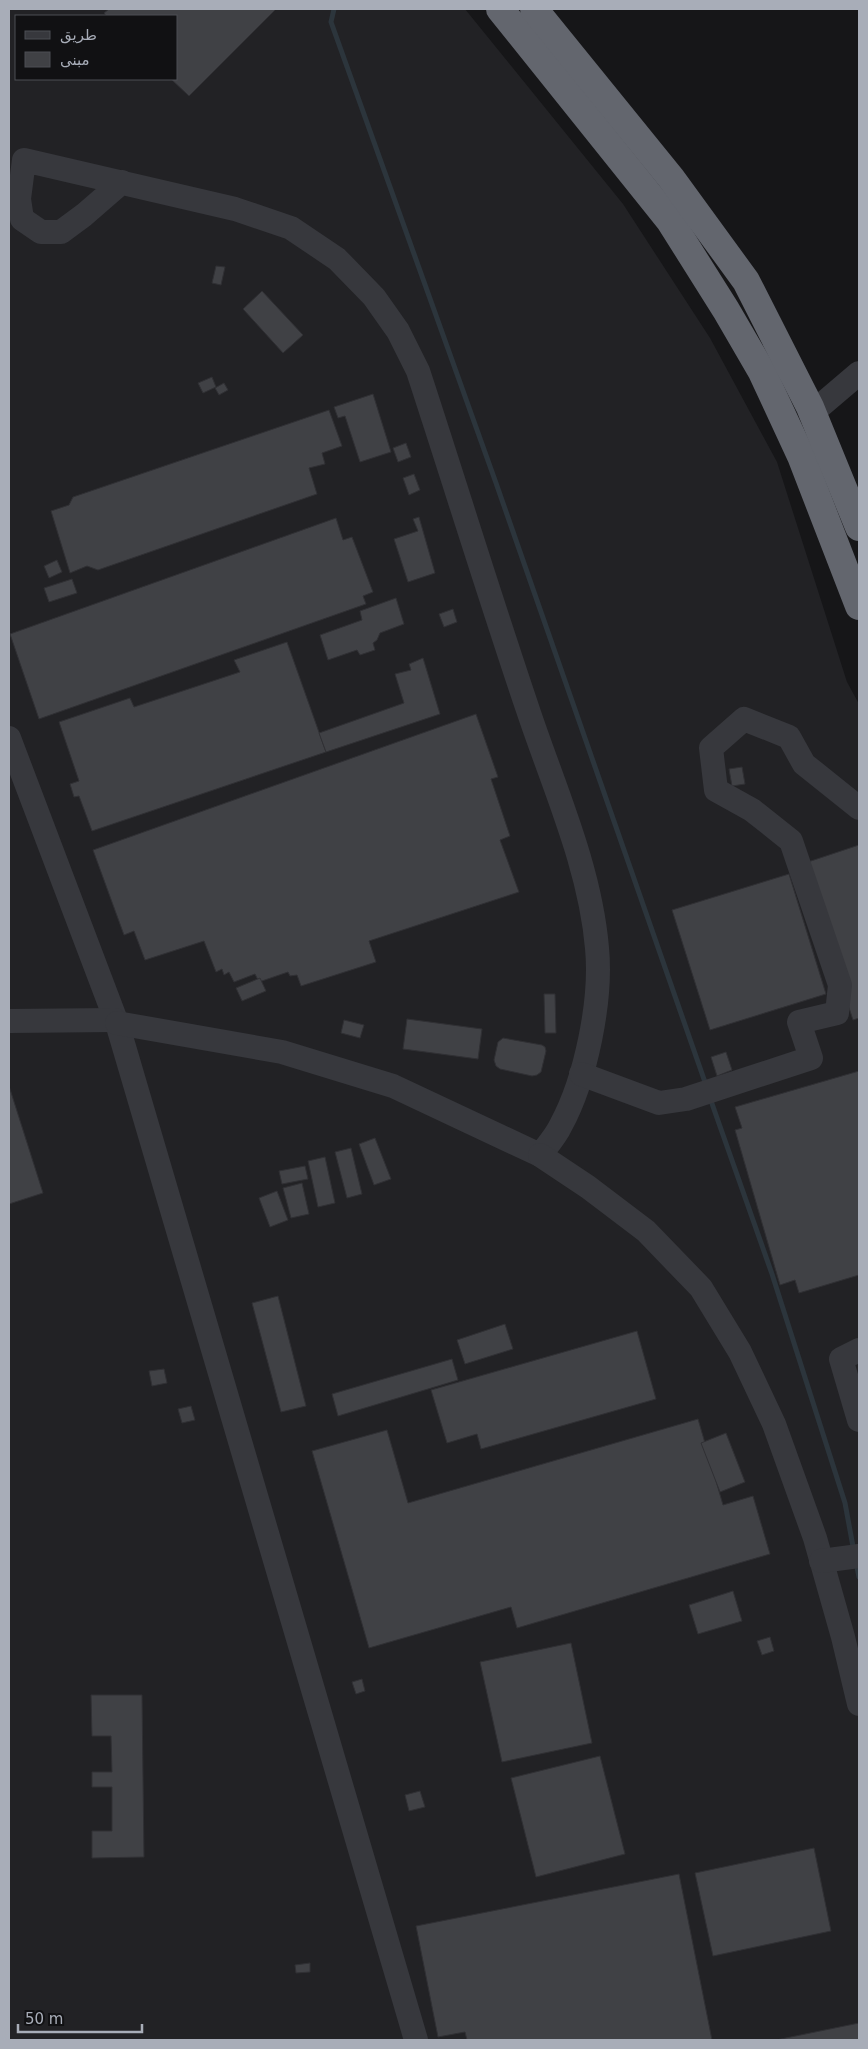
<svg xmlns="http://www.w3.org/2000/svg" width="868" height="2049" font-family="'DejaVu Sans','Noto Naskh Arabic',sans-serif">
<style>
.built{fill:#222225;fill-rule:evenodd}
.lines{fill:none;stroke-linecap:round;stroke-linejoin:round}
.stream{stroke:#2c353c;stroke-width:5}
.building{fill:#404145;stroke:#303034}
.minor{stroke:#37383d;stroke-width:24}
.highway{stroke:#63666e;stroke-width:28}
</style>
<rect width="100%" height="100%" fill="#161618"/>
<path class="built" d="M9,9H465L623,204L710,338L777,462L847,682L859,704V2040H9ZM16,16H176V79H16Z"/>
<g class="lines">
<g class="stream">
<path d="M334,9L331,22L496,483L706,1085"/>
<path d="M710,1098L772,1274L845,1503L854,1552"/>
<path d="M856,1562L859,1577"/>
</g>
</g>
<g class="building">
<path d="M109,9H276L189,96L171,79H176V16H107L104,13Z"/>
<path d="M216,266L225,267L221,285L212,283Z"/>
<path d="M262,291L303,335L283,353L243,309Z"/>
<path d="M212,377L216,387L203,393L198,383Z"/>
<path d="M224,383L228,390L219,395L215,388Z"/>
<path d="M373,394L391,452L360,462L345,416L338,418L334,407Z"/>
<path d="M329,410L342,446L322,453L325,464L309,468L317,494L98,570L87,566L70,573L51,511L69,505L73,497Z"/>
<path d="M406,443L411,457L398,462L393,448Z"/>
<path d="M414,474L420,490L409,495L403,478Z"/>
<path d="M419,517L435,573L408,582L394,539L418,531L413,519Z"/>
<path d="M336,518L343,540L352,537L373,592L363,596L366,604L39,719L10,634Z"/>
<path d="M57,560L62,572L49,578L44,566Z"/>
<path d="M72,579L77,593L49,602L44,588Z"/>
<path d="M396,598L404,624L380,633L377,640L373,643L375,650L360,655L357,650L328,660L320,635L362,620L360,611Z"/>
<path d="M453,609L457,622L444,627L439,614Z"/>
<path d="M287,642L326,752L92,831L79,796L74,797L70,784L79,781L59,722L130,698L134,707L240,672L234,660Z"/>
<path d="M423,658L440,714L326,752L319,733L404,703L395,674L411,670L409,664Z"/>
<path d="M476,714L498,777L491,779L510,836L500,840L519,892L369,941L376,962L301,986L297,975L290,976L288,972L259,982L255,974L234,982L229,972L224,975L222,969L216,972L204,941L145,960L134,931L124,935L93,850Z"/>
<path d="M742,767L745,784L732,786L729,769Z"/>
<path d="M859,845V1018L853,1020L802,864Z"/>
<path d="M789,874L826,994L710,1030L672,910Z"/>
<path d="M260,978L266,991L242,1001L236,988Z"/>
<path d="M544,994H555L556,1033H545Z"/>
<path d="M407,1019L482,1029L478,1059L403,1049Z"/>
<path d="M344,1020L364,1025L360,1038L341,1033Z"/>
<path d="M503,1038L542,1045L545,1047L546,1051L541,1072L537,1075L532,1076L500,1069L496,1066L494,1060L498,1042Z"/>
<path d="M726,1052L732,1070L717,1076L711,1057Z"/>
<path d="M859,1071V1275L799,1293L795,1280L780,1285L735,1130L742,1128L735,1107Z"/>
<path d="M9,1086L43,1193L9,1204Z"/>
<path d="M375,1138L391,1179L374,1185L359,1144Z"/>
<path d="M351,1148L362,1194L347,1198L335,1152Z"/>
<path d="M325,1157L335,1203L318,1207L308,1161Z"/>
<path d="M305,1166L308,1179L282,1184L279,1171Z"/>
<path d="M302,1183L309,1214L291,1218L283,1188Z"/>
<path d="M277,1191L288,1220L270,1227L259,1198Z"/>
<path d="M278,1296L306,1406L281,1412L252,1303Z"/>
<path d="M505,1324L513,1349L465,1364L457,1340Z"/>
<path d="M637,1331L656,1399L481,1449L477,1434L447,1443L431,1390Z"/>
<path d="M452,1359L458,1380L338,1416L332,1394Z"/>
<path d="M164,1369L167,1383L152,1386L149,1371Z"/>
<path d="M191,1406L195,1420L182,1423L178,1409Z"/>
<path d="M698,1419L723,1505L753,1496L770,1554L517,1628L511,1607L369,1648L312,1451L387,1430L408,1503Z"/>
<path d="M726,1433L745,1482L720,1492L701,1443Z"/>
<path d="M733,1591L742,1621L698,1634L689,1605Z"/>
<path d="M770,1637L774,1651L762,1655L757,1641Z"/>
<path d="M571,1643L592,1743L502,1762L480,1662Z"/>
<path d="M362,1679L365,1691L356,1694L352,1682Z"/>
<path d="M91,1695H142L144,1857L92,1858V1831H112V1787H92V1772H112L111,1736H92Z"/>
<path d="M600,1756L625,1854L536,1877L511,1778Z"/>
<path d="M420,1791L425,1807L409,1811L405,1795Z"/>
<path d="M814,1848L831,1931L713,1956L695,1873Z"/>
<path d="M679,1874L712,2040H467L465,2032L438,2037L416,1926Z"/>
<path d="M310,1963V1972L296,1973L295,1965Z"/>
<path d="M859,2023V2040H776Z"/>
</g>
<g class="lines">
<g class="minor">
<path d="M812,413L859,373"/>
<path d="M9,738L117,1023L416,2040"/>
<path d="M9,1021L115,1020"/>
<path d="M117,1023L282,1052L393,1086L540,1155C547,1146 556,1136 561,1125C586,1079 602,1000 597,948C590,866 554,788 528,710C490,598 455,484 418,371L398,331L374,297L337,259L291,228L235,209L24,160L19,199L22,219L41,232H61L84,215L122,182"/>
<path d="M581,1074L659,1103L686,1099L811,1058L799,1022L837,1013L840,985L791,841L752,810L716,790L711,748L744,719L789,737L804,764L859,808"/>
<path d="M540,1155L588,1187L646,1231L701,1288L740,1352L774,1424L815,1538L843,1637L859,1704"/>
<path d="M859,1350L841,1359L859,1420"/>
<path d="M821,1561L859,1556"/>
</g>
<g class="highway">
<path d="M500,9L670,221L726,310L762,372L801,456L859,606"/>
<path d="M534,9L671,178L746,281L810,407L859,527"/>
</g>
</g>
<rect width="868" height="2049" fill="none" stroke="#a8adb8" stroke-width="20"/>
<rect x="15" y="15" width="162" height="65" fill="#111113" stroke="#4d4f55"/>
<rect x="25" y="31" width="25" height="8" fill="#37383d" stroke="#4d4f55"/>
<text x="60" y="40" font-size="15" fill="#a8adb8">طريق</text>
<rect x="25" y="52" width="25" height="15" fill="#404145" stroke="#4d4f55"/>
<text x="60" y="65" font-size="15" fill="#a8adb8">مبنى</text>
<path d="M18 2024v8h124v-8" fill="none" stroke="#a8adb8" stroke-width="2.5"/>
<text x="25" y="2024" font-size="15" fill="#a8adb8" stroke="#111113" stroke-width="4" paint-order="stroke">50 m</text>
</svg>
